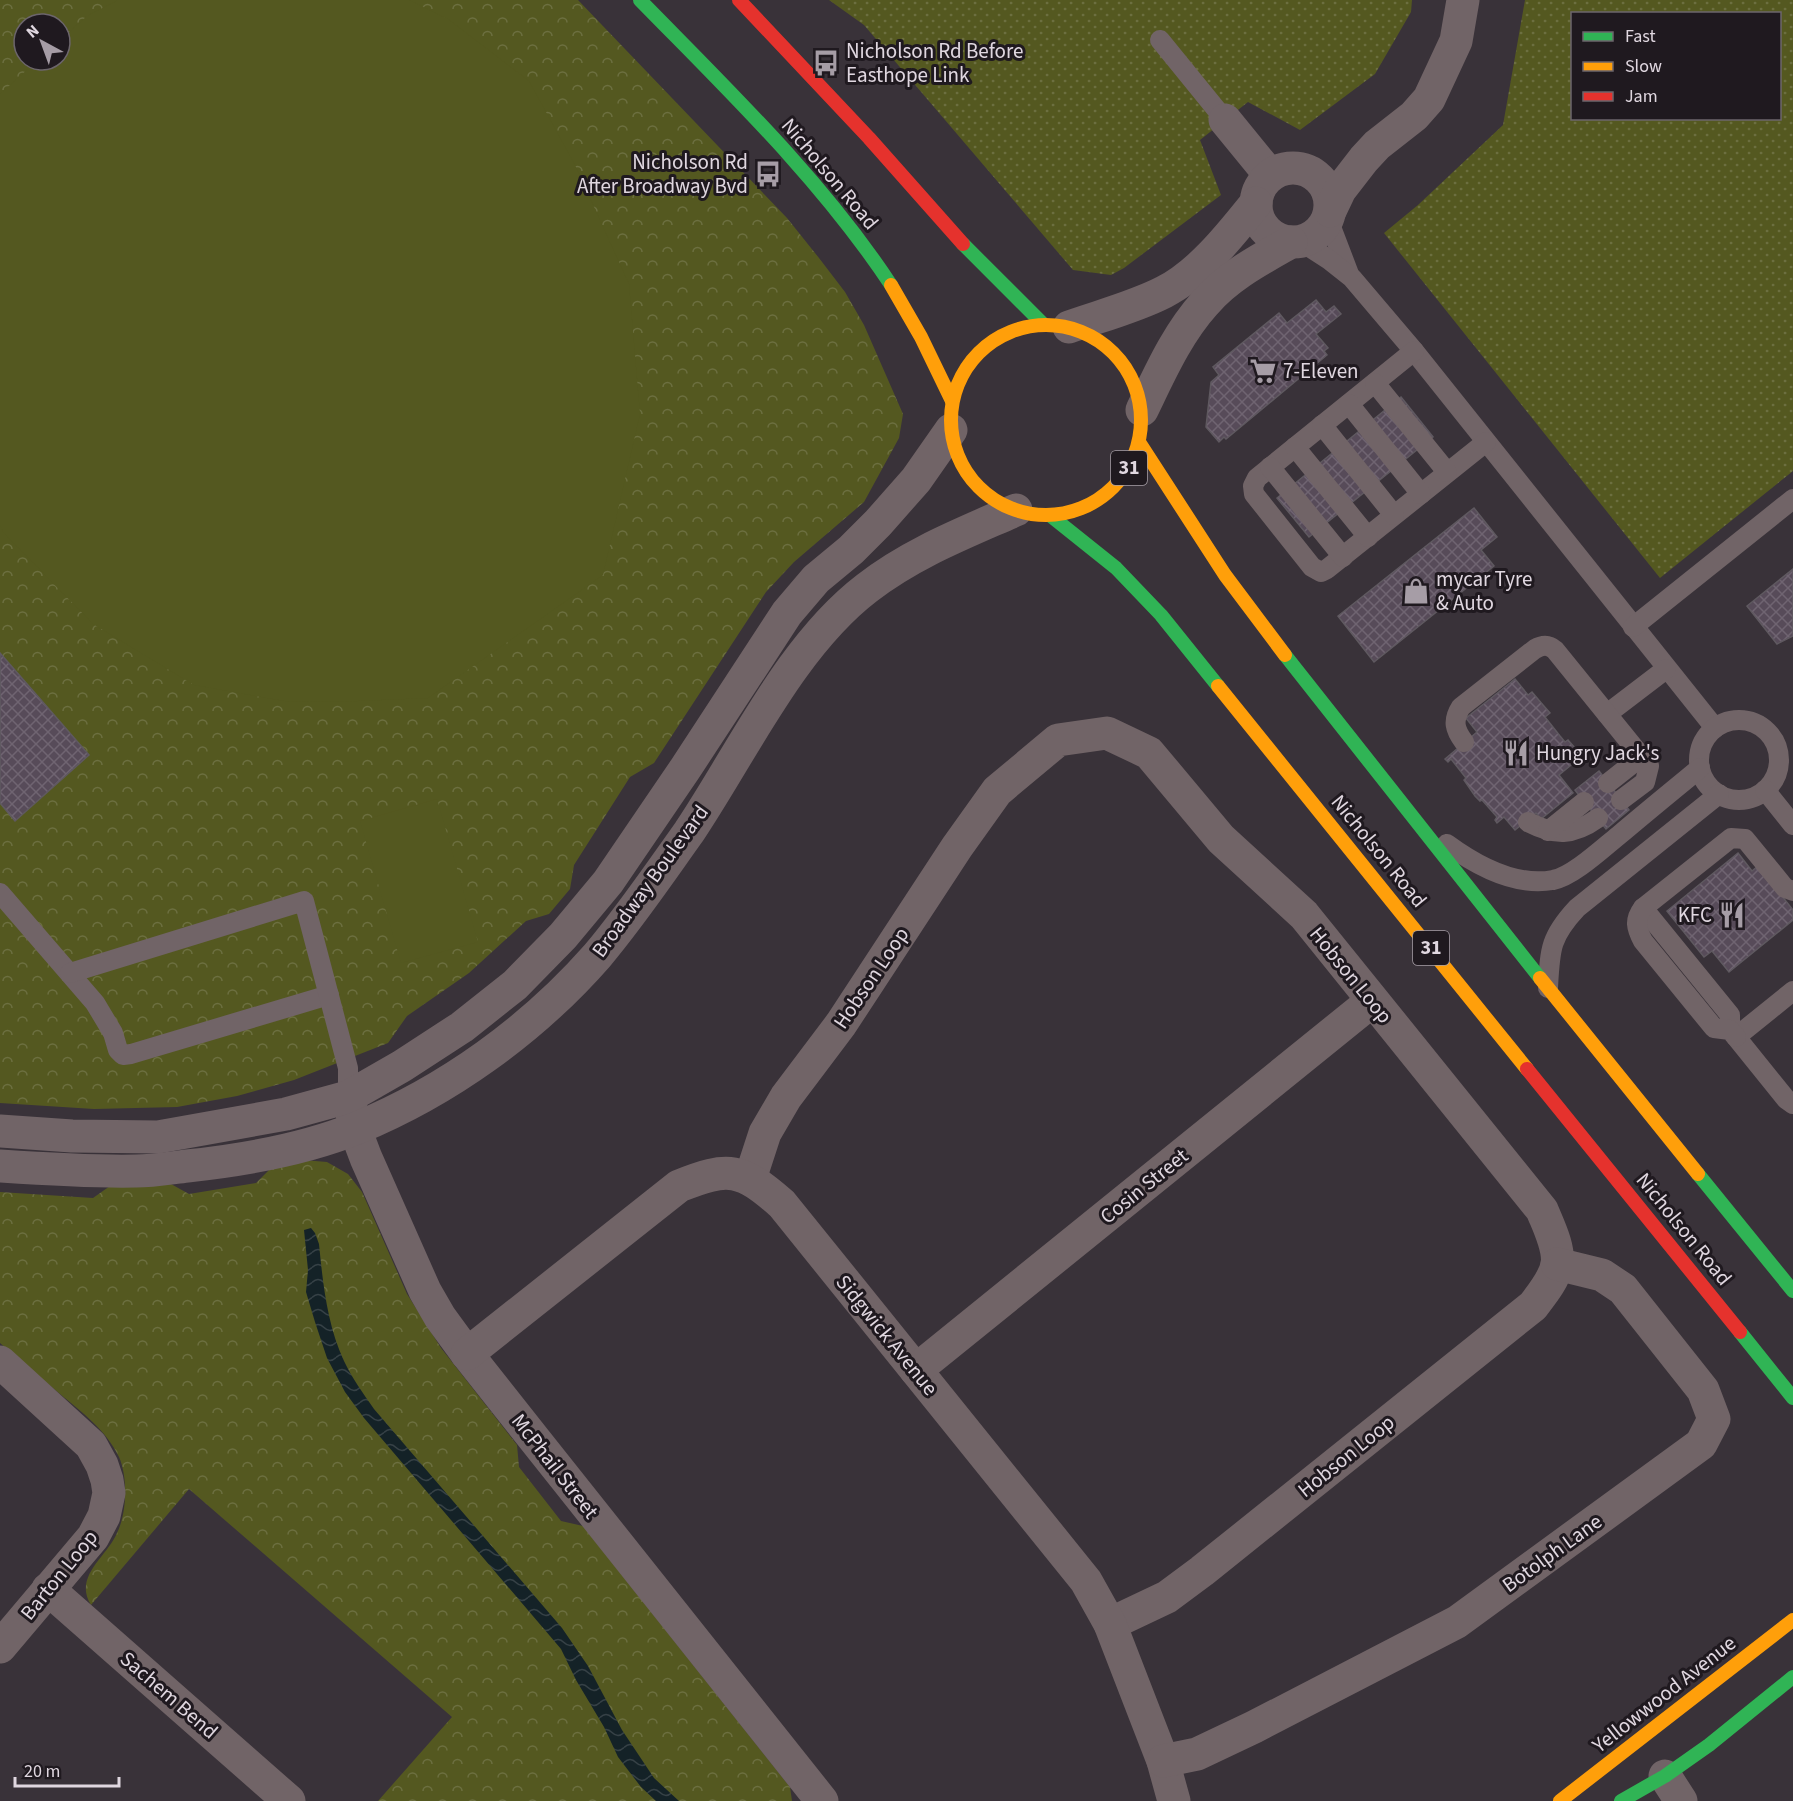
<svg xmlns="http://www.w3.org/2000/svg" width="1793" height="1801" font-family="'Source Sans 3',sans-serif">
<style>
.grass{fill:url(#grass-dots);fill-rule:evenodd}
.forest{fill:url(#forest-crowns);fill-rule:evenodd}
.pitch{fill:#545820}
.water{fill:url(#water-waves)}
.building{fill:url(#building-cross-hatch);stroke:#5f5960;stroke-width:1.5}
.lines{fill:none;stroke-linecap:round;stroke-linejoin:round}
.lane{stroke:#716467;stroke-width:20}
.street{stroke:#716467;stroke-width:33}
.fast{stroke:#30b455;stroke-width:14}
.slow{stroke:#ff9f0a;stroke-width:14}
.jam{stroke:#e5322d;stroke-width:14}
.labels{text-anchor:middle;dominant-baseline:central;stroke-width:6;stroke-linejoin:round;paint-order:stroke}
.shield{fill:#1f191f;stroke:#a69ea6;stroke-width:1.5}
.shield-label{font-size:20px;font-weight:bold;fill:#e0d7e0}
.poi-label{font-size:21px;fill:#e0d7e0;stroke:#1f191f;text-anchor:start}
.street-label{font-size:21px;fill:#e0d7e0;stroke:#1f191f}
</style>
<defs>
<pattern id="grass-dots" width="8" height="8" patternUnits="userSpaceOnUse" patternTransform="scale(1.5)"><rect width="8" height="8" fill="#545820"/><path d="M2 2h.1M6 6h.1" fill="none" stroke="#6c6f40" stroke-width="1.8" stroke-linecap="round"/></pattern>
<pattern id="forest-crowns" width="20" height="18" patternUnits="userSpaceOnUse" patternTransform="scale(1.5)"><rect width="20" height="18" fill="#545820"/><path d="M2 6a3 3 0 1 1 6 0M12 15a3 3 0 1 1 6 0" fill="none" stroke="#6c6f40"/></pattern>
<pattern id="water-waves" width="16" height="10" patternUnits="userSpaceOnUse" patternTransform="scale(1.5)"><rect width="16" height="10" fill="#142227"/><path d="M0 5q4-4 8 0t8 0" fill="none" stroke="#364146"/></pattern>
<pattern id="building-cross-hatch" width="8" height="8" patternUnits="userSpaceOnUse" patternTransform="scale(1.5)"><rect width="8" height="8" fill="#574b59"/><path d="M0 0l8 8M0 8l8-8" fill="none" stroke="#6f6471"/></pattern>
</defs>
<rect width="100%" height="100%" fill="#393239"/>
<g class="grass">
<path d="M829,0H1412L1411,12L1375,74L1300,130L1248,102L1200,140L1221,195L1124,268L1111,275L1073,270L864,25Z"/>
<path d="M1525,0H1793V471L1660,578L1384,233L1418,205L1503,125ZM1572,14H1780V118H1572Z"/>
</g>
<g class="forest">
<path d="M0,0H578L787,218L819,258L845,292L864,325L903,414L899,438L864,502L794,562L766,592L654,763L630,777L574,865L570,889L549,914L526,921L469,973L407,1016L388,1043L294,1080L237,1096L177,1107L94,1109L0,1103ZM24,24H60V60H24Z"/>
<path d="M303,1160L327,1162L348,1174L362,1192L407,1294L441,1348L517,1445L519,1467L561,1521L583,1526L790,1787L792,1801H378L452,1717L189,1489L91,1605C73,1576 107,1557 117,1533C127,1513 128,1477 119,1457C106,1430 82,1412 60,1394C40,1377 20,1360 0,1343V1192L93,1198L110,1186L171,1184L189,1194L256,1183L269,1170Z"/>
</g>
<g class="pitch">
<path d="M118,0H409L448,19L529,81L575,165L629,284L640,414L603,575L428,698L335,702L284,701L194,685L93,624L3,532L0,525V94L38,60H60V40L87,16Z"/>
<path d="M437,799L478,942L401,963L360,821Z"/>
</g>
<path class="water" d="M311,1228L315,1233L319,1244C323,1284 327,1324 344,1361C352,1378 363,1393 374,1409L562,1628L588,1666L622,1730L654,1778L679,1801H656L641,1787L618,1757L604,1727L576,1680L561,1649L364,1418L345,1392L327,1358L315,1322L306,1292L308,1270L304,1230Z"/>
<g class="building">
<path d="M1316,300L1326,312L1334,306L1341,314L1316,334L1328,348L1324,351L1327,355L1226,439L1224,437L1219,442L1206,427L1211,382L1219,375L1213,367L1279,313L1287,323Z"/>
<path d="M1401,397L1433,437L1309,537L1277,498Z"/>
<path d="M1474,508L1497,537L1481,550L1494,566L1374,662L1338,616Z"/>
<path d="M1793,569V636L1777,644L1747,606Z"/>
<path d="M0,653L89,755L15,821L0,803Z"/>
<path d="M1515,679L1528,695L1532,692L1543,705L1550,713L1545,717L1560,736L1565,742L1568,740L1582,756L1559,775L1573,793L1541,819L1536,813L1515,830L1504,817L1497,823L1495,820L1497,817L1482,800L1480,801L1475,796L1464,780L1466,778L1451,759L1448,762L1445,759L1477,732L1466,718Z"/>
<path d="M1599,771L1629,810L1606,829L1575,790Z"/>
<path d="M1738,853L1752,871L1758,866L1793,910V920L1729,972L1712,951L1704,957L1667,911Z"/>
</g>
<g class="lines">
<g class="lane">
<path d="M1160,40L1225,120"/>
<path d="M1328,219L1349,274"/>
<path d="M1300,241L1328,259L1352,278L1414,351L1715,728"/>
<path d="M1414,351L1257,478L1253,486L1254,494L1312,567L1321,572L1327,569L1486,442"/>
<path d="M1375,383L1447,472"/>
<path d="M1349,404L1421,494"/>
<path d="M1322,425L1394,515"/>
<path d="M1295,447L1368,537"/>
<path d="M1270,467L1343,557"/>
<path d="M1633,627L1793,499"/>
<path d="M1607,714L1666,669"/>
<circle cx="1739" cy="760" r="40"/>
<path d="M1464,742C1455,730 1452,721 1461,707L1535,649C1542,645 1548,644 1555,650L1649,766L1645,782L1621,800"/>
<path d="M1608,783L1641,757"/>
<path d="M1765,790L1793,825"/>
<path d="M1528,822C1555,836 1573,836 1598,818"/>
<path d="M1548,831L1584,802"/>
<path d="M1447,844C1477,866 1515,887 1553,880C1572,877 1603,848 1618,836C1645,813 1672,791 1700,768"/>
<path d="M0,893L95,1003L113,1033L118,1050L123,1055L131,1054L329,995"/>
<path d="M1643,908L1730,1015V1030"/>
<path d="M70,973L304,901L348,1068V1097"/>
<path d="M1548,988C1550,949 1550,937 1577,908L1719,794"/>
<path d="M1793,991L1736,1037L1786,1099L1793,1104"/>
<path d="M1736,1037L1730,1030L1714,1028L1643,941C1636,928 1634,920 1643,908L1731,838L1745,839L1785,888L1793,891"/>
</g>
<g class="street">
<path d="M1225,120L1270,175"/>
<circle cx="1293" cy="205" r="37"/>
<path d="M1330,211L1340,190L1364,159L1377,145L1414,116L1429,99L1456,41L1463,0"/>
<path d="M1069,327C1100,316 1135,307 1164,292C1200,274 1231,234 1256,203"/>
<path d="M1142,410C1160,373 1177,334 1205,303C1228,276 1261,259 1291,242"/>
<path d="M351,1108L355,1129L366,1158L425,1291L440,1317L467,1354L535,1440L822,1801"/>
<path d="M0,1131L72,1136L158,1137L286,1114L348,1097L402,1066L462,1027L515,985L563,936L608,882L685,769L787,613L816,579L851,550L878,523L916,480L951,430"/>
<path d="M0,1166C45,1169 90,1172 136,1171C153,1171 170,1168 187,1166C244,1160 303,1150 357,1128C447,1091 532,1030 597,956C630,917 659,874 689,832C742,753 791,646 867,588C912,553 964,533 1016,510"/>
<path d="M750,1179L765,1133L786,1097L841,1024L957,847L997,791L1058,740L1107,733L1149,753L1221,839L1304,915L1542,1210C1548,1225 1560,1248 1557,1265C1554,1280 1542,1294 1533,1306L1202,1571L1167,1597L1110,1624"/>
<path d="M467,1354L679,1186C729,1166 741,1168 782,1204L1086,1581L1110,1624L1163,1761L1174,1801"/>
<path d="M0,1362L91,1445L102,1465L107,1480L109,1493L104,1516L93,1537L0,1647"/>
<path d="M916,1370L1372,1001"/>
<path d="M48,1589L289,1801"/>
<path d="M1163,1761L1197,1754L1254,1727L1457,1622L1701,1444L1714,1419L1703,1390L1623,1289L1602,1275L1557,1264"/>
<path d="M1665,1776L1681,1801"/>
</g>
<g class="fast">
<path d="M640,0C728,90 821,179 891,285"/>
<path d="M963,244L1043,324"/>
<path d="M1051,516L1116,568L1161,615L1218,686"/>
<path d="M1285,655L1540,978"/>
<path d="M1698,1174L1793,1291"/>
<path d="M1740,1332L1793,1398"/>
<path d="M1621,1801L1665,1776L1709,1745L1793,1677"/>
</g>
<g class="slow">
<path d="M891,285L921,337L952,401"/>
<circle cx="1046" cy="420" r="95"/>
<path d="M1139,442L1225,575L1285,655"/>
<path d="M1218,686L1527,1069"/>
<path d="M1540,978L1698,1174"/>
<path d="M1560,1801L1793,1620"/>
</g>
<g class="jam">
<path d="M739,0L869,138L963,244"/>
<path d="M1527,1069L1740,1332"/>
</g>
</g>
<defs>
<g id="bus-bare" transform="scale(2.07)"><path d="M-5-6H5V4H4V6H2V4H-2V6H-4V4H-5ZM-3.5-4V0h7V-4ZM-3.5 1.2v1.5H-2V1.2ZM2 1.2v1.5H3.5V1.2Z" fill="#a69da6" stroke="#1f191f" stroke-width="2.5" paint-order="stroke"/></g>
<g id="supermarket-bare" transform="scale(2.07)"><path d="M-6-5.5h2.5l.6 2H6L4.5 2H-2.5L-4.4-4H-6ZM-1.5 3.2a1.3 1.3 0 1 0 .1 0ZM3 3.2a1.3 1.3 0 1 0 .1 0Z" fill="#a69da6" stroke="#1f191f" stroke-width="2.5" paint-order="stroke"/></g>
<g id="shop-bare" transform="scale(2.07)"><path d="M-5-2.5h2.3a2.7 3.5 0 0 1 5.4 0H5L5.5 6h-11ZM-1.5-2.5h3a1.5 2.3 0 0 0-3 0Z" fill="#a69da6" stroke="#1f191f" stroke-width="2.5" paint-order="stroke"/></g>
<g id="restaurant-bare" transform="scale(2.07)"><path d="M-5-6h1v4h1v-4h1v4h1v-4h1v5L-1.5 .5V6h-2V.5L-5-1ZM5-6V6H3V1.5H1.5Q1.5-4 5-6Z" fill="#a69da6" stroke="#1f191f" stroke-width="2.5" paint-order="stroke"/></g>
</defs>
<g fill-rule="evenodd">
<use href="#bus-bare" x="826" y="63"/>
<use href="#bus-bare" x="768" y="174"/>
<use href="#supermarket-bare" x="1263" y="371"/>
<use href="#shop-bare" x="1416" y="591"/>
<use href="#restaurant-bare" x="1516" y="753"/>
<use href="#restaurant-bare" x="1732" y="915"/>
</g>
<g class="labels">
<g class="shield">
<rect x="1111" y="451" width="36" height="34" rx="4.5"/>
<rect x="1413" y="931" width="36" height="34" rx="4.5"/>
</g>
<g class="shield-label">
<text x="1129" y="468">31</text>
<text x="1431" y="948">31</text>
</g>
<g class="poi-label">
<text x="846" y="51">Nicholson Rd Before<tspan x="846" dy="24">Easthope Link</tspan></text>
<text x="748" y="162" text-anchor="end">Nicholson Rd<tspan x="748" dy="24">After Broadway Bvd</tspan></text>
<text x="1283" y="371">7-Eleven</text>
<text x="1436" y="579">mycar Tyre<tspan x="1436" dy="24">&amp; Auto</tspan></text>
<text x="1536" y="753">Hungry Jack's</text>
<text x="1712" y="915" text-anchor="end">KFC</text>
</g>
<g class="street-label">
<text transform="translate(830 174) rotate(50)">Nicholson Road</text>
<text transform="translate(1379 851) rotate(51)">Nicholson Road</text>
<text transform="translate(650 881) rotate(-54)">Broadway Boulevard</text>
<text transform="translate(1351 975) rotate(51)">Hobson Loop</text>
<text transform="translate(871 978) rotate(-56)">Hobson Loop</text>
<text transform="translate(1144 1186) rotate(-39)">Cosin Street</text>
<text transform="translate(1684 1229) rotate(51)">Nicholson Road</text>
<text transform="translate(887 1335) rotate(51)">Sidgwick Avenue</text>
<text transform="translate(1346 1456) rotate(-39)">Hobson Loop</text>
<text transform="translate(555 1466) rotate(52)">McPhail Street</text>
<text transform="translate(1552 1553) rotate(-36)">Botolph Lane</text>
<text transform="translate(59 1575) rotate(-51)">Barton Loop</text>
<text transform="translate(1664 1694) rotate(-38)">Yellowwood Avenue</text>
<text transform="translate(169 1695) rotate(41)">Sachem Bend</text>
</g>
</g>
<rect x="1571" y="12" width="210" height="108" fill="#1f191f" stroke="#6c656c" stroke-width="1.5"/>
<rect x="1583" y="32" width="30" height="9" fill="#30b455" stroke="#6c656c" stroke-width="1.5"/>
<text x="1625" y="42" font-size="18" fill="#e0d7e0">Fast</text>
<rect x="1583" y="62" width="30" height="9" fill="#ff9f0a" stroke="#6c656c" stroke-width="1.5"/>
<text x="1625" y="72" font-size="18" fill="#e0d7e0">Slow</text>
<rect x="1583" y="92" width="30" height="9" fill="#e5322d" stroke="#6c656c" stroke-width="1.5"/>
<text x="1625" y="102" font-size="18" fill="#e0d7e0">Jam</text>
<g transform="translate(42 42) rotate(319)"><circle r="28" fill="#1f191f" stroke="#6c656c" stroke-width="1.5"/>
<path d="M0-4.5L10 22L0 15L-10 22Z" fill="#a69da6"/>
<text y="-9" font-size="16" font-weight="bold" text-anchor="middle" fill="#e0d7e0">N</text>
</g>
<path d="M15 1777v9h104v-9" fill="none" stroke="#e0d7e0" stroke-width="3"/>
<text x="24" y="1777" font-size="18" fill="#e0d7e0" stroke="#1f191f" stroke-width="4.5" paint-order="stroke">20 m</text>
</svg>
